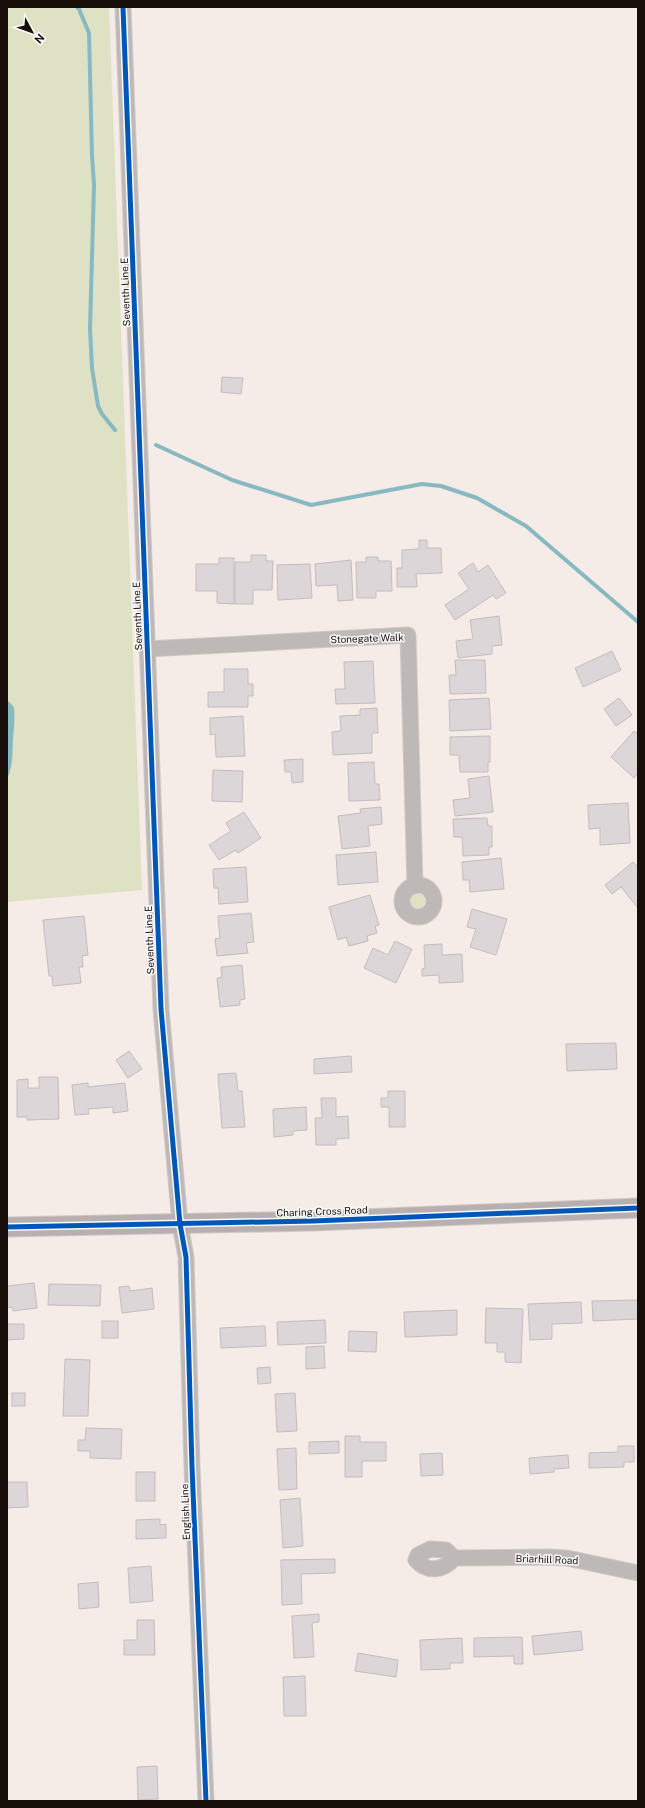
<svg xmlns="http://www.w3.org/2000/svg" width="645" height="1808" font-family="'Public Sans',sans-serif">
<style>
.green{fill:#dfe1c5}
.water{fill:#88b9c3}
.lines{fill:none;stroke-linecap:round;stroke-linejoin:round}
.stream{stroke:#88b9c3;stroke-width:4}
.building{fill:#ddd6d9;stroke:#c4bdbf}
.minor-casing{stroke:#d1c8c4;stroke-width:17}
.major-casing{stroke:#d1c8c4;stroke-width:21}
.minor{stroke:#beb8b7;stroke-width:15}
.major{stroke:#b8b0b0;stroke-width:19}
.cycleway-casing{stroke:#fafafa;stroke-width:8}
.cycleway{stroke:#0057b8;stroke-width:5}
.labels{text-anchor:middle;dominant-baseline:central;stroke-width:3;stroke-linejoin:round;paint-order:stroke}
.street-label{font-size:10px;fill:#170d09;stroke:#fafafa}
</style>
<rect width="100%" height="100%" fill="#f5ebe7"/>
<g class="green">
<path d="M7,7H109L142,890L7,902Z"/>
<circle cx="417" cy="901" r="8"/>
</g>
<path class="water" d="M7,700L14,707C15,718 14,727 13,738C12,755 14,762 7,779Z"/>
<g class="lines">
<g class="stream">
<path d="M77,7L79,9L89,33L92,156L94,185L90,329L92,368L98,406L102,414L115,430"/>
<path d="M156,445L232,480L311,505L422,484L441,486L477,498L526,526L638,622"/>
</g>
</g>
<g class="building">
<path d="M222,377L243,378L241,394L221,392Z"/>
<path d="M419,540H427V548H441L442,573L416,574L417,587H397V568H402V550L419,549Z"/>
<path d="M251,555H266V561H273L272,590H253V604H235V562H251Z"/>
<path d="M366,557H378V561H391L392,591H376V598H357L356,562H366Z"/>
<path d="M219,558H234V604L217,603V591H196V564H219Z"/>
<path d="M351,560L353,600L338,601L337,585L316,586L315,564Z"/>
<path d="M473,563L478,572L488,565L506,593L496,599L493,595L455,620L445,605L469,589L458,573Z"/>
<path d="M310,564L312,598L278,600L277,565Z"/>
<path d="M499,616L502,645L492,646V654L458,658L456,641L473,639L470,620Z"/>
<path d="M612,651L621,670L583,687L575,668Z"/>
<path d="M455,660H485L486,693L450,694L449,675H456Z"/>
<path d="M373,661L375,703L336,704L335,689H345L344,662Z"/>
<path d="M224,669H248V684H253V696H248V707H208V692H224Z"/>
<path d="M489,698L491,729L450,731L449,700Z"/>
<path d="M619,698L632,715L616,726L604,709Z"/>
<path d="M377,708L378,733H372V753L333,755L332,732L341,731L340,716L360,715V709Z"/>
<path d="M243,716L245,756L216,757L215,734L210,735V718Z"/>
<path d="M634,731L638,734V773L634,778L611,757Z"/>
<path d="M490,736V762H488V772H460L459,755H450V737Z"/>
<path d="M303,759V782L292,783L291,772H285L284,760Z"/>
<path d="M374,762L375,784H379L380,800L349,801L348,763Z"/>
<path d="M213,770L243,771L242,802L212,801Z"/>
<path d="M489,776L493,812L455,816L453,800L470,798L468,779Z"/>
<path d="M628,803L630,843L600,845V828L589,829L588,805Z"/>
<path d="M381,807L382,824L368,826L370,846L342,849L338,816L361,813L360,809Z"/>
<path d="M244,812L261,838L238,853L236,850L219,860L209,845L231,831L226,823Z"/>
<path d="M487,818L488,826H492V847H489V855L463,856L462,837H454L453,819Z"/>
<path d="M376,852L378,882L338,885L336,855Z"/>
<path d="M501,858L504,889L470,892L469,880H463L462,862Z"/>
<path d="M633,862L638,867V908L621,887L612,894L605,885Z"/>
<path d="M246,867L248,902L219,904L218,888H214L213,869Z"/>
<path d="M370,895L379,925L375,926L377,933L367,936L368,941L349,946L346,937L338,940L329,907Z"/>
<path d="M472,909L507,919L496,955L470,947L476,929L467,927Z"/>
<path d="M251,913L254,942L246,943L248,953L217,956L215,939L220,938L218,916Z"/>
<path d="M84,916L88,955L82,956L83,967H79L81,983L53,986L52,976H49L43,920Z"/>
<path d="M395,941L412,949L396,983L364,968L373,948L388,955Z"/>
<path d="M442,944V955L462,954L463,982L439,983V975L422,976V969L425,968L424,945Z"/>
<path d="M242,965L245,999L240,1000V1005L220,1007L217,978L222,977L221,967Z"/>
<path d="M616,1043L617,1069L567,1071L566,1044Z"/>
<path d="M129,1051L142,1069L128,1078L116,1060Z"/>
<path d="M351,1056L352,1072L314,1074V1059Z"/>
<path d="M236,1073L238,1091H242L245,1127L222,1128L218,1074Z"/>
<path d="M39,1077H58L59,1119L27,1120V1117H17V1080L28,1079V1088H39Z"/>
<path d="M88,1083V1087L125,1083L128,1111L113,1113V1107L88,1109L89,1114L75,1115L72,1085Z"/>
<path d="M388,1091H405V1127H389V1107H381V1098H388Z"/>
<path d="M321,1098H336V1117L348,1116L349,1138L336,1139V1145H316L315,1118H322Z"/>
<path d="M306,1107L307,1130L293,1131V1135L274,1137L273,1109Z"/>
<path d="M34,1283L37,1308L13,1311L12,1307L7,1308V1286Z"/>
<path d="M49,1284L101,1285L100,1306L48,1305Z"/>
<path d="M129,1286L130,1291L152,1288L154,1309L122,1313L119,1287Z"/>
<path d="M638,1300V1319L593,1321L592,1301Z"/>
<path d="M581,1302L582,1323L552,1324V1339L530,1340L528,1304Z"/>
<path d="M486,1308L523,1309L521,1363L505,1362V1352H497V1343H485Z"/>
<path d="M457,1310V1335L405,1337L404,1312Z"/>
<path d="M325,1320L326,1343L278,1345L277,1322Z"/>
<rect x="102" y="1321" width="16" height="17"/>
<path d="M7,1324H24V1339L7,1340Z"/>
<path d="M265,1326L266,1346L221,1348L220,1328Z"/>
<path d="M349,1331L377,1332L376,1352L348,1351Z"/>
<path d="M324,1346L325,1368L306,1369V1347Z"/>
<path d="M65,1359L90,1360L88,1416H63Z"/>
<path d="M270,1367L271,1383L258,1384L257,1368Z"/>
<rect x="12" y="1393" width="13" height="13"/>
<path d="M295,1393L297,1431L277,1432L275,1394Z"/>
<path d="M86,1428L122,1429L121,1459L90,1458V1451H78V1440H85Z"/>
<path d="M345,1436H360V1442H386V1461H362V1477H345Z"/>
<path d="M339,1441V1453L309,1454V1442Z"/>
<path d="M618,1446H634V1462H624V1467L589,1468V1453L618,1452Z"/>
<path d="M296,1448L297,1489L279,1490L277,1449Z"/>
<path d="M442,1453L443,1475L421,1476L420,1454Z"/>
<path d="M568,1455L569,1468L554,1469V1472L530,1474L529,1458Z"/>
<rect x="136" y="1472" width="19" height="29"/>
<path d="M7,1482H27L28,1507L7,1508Z"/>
<path d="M300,1498L303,1546L283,1548L280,1500Z"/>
<path d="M160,1519V1525L166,1524V1538L136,1539V1520Z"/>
<path d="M335,1559V1573L301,1574L302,1604L282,1605L281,1560Z"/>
<path d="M151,1566L153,1601L130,1603L128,1568Z"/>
<path d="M98,1582L99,1607L79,1609L78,1584Z"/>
<path d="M319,1614V1622L312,1623L314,1657L294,1658L292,1616Z"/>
<path d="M137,1620H154L155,1655H124V1640H137Z"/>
<path d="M581,1631L583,1650L534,1655L532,1636Z"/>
<path d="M522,1637L523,1664H514V1656L474,1657V1638Z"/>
<path d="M462,1638L463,1663H450V1669L421,1670L420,1640Z"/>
<path d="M358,1653L398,1660L396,1677L355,1671Z"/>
<path d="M305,1676L306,1716H284L283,1677Z"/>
<path d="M157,1766L158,1799L138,1800L137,1767Z"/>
</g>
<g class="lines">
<g class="minor-casing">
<g id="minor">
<path d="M123,7L161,1009L180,1224L186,1257L192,1467L206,1801"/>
<path d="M147,649L408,635L415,886"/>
<circle cx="418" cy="901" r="16"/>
<path d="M430,1549L446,1550L454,1558C444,1571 427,1573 416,1560L418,1555Z"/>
<path d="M454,1558L548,1557L567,1558L638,1573"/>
</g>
</g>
<g class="major-casing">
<path id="major" d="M7,1227L313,1221L638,1208"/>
</g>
<use href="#minor" class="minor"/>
<use href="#major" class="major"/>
<g class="cycleway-casing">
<g id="cycleway">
<path d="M123,7L161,1009L180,1224L186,1257L192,1467L206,1801"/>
<path d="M7,1227L313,1221L638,1208"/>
</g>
</g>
<use href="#cycleway" class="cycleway"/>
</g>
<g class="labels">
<g class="street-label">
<text transform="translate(125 292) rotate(-92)">Seventh Line E</text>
<text transform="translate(137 616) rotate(-92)">Seventh Line E</text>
<text transform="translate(367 638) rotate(-2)">Stonegate Walk</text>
<text transform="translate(149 940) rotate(-92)">Seventh Line E</text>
<text transform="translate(322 1211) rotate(-2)">Charing Cross Road</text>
<text transform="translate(185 1512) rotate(-92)">English Line</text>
<text transform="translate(547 1559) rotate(2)">Briarhill Road</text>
</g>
</g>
<rect width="645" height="1808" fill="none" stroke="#170d09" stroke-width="16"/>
<g transform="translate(32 32) rotate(131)" stroke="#fafafa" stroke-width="3" paint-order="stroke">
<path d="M0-3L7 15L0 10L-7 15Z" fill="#170d09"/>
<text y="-6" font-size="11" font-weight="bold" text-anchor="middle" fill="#170d09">N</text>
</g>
</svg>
